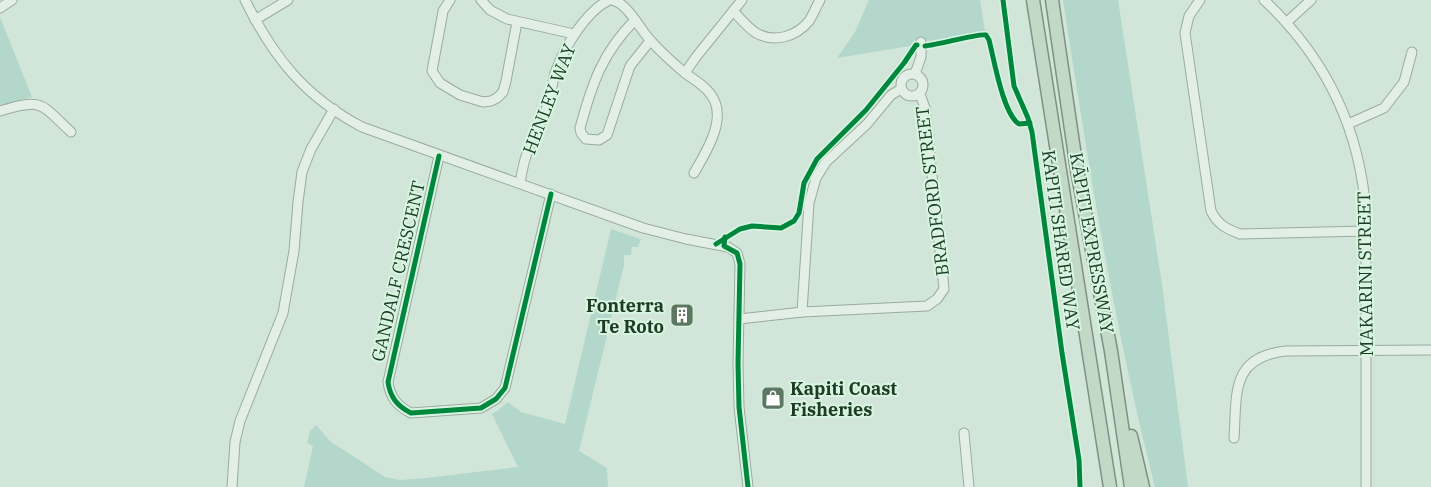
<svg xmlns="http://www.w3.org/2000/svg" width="1431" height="487" font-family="'IBM Plex Serif',serif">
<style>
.green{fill:#b3d8cb}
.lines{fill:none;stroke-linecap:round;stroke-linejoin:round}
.minor-casing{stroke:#99ac9e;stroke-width:11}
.highway-casing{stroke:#809183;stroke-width:15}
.minor{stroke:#e2eee6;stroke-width:9}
.highway{stroke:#c1d9c6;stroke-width:12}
.cycleway-casing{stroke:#d7f6e1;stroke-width:8}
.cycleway{stroke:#00873e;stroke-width:5}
.labels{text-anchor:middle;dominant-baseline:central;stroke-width:4;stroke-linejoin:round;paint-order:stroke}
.street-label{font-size:18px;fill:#203b23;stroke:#d7f6e1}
.poi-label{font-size:18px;font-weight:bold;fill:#203b23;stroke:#d7f6e1;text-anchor:end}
</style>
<rect width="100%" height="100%" fill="#d1e6d8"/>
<g class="green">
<path d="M869,0H980L985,31L930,41L915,40L910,46L837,58L855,32Z"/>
<path d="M1063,0H1118L1162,284L1188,487H1155C1114,327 1088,163 1063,0Z"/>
<path d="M0,17L32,97L0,106Z"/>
<path d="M611,229L641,239L638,247H632L631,255H624V265L579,451L607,468L608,487H304L313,446L307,443L310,431L316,425L330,441L385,477L400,480L426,478L518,467L492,414L497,411L508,402L521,412L565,424Z"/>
</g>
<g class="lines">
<g class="minor-casing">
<g id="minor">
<path d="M245,0C273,57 305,97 362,127L643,228L686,239L728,247L737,253L740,264L738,363L739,407L748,487"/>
<path d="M450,0L443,11L442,17L432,71L440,83L460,95L483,102L491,101L497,98L503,92L506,81L517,22"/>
<path d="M481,0L490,10L507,19L574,34"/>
<path d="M612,0C628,3 640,30 651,41C661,52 673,63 685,73C696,81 709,88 715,102C724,124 705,154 694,173"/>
<path d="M1200,0L1189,16L1185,33L1211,211C1218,225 1227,229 1240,234L1366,231"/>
<path d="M1264,0C1326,58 1360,129 1366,213V487"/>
<path d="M0,8L12,0"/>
<path d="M733,11C740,18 748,28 756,33C774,43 796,37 809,21C813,15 816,7 820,0"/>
<path d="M255,20L288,0"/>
<path d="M635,20C602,53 592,84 580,128L581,133L586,139L599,140L607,135L630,66L650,41"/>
<path d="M1287,22L1311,0"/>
<path d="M685,73L696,57L742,0"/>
<circle cx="912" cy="85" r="11"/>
<path d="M915,74L921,57V42"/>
<path d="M0,111C43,98 40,103 71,132"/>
<path d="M1348,124L1384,108L1404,82L1412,52"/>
<path d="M439,156L388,382C390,397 397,406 411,413L481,408L496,399L505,388L551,194"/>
<path d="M520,183C522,170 525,157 530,145C535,132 542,120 547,107C551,96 552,84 555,73C564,48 585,12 609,0"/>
<path d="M802,312L809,203L816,178L826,162L867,124L891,95L901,89"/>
<path d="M739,319L802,312L927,306L937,299L944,289L925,108L920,94"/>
<path d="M964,433L969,487"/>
<path d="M1234,438C1237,394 1230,357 1286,351L1431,350"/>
<path d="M232,487L235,442L240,421L283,313L294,251L298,202L302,172L311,149L334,109"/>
</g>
</g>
<g class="highway-casing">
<g id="highway">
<path d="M1033,0L1110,487"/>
<path d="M1052,0L1077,170L1111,351L1131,487"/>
<path d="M1131,436L1143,487"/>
</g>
</g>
<use href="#minor" class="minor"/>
<use href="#highway" class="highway"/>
<g class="cycleway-casing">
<g id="cycleway">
<path d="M1003,0L1014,86L1028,118L1032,132L1062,353L1079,460L1080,487"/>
<path d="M925,46C938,45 979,33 986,35L989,40C994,59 1003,114 1019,124L1030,123"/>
<path d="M439,156L388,382C390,397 397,406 411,413L481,408L496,399L505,388L551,194"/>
<path d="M725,237L724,246L737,253L740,264L738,363L739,407L748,487"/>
<path d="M716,244L740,229L752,226L781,228L794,221L799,213L804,183L817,159L866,110L904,63L916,45H917"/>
</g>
</g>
<use href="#cycleway" class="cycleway"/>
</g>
<defs>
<g id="building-square" transform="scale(1.25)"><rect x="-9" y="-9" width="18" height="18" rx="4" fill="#5e7762" stroke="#d7f6e1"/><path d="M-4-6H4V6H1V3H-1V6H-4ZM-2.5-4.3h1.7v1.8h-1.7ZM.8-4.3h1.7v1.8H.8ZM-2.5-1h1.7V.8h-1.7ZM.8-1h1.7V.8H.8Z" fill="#fff"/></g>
<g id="shop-square" transform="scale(1.25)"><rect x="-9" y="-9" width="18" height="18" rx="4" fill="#5e7762" stroke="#d7f6e1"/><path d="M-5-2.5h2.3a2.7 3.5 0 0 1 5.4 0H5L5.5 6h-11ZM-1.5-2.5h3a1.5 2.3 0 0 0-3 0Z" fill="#fff"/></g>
</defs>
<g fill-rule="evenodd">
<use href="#building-square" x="682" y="315"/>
<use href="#shop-square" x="773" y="398"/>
</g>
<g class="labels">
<g class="street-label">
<text transform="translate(549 99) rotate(-69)">HENLEY WAY</text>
<text transform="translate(932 191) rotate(-97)">BRADFORD STREET</text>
<text transform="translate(1061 240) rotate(82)">KAPITI SHARED WAY</text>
<text transform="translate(1092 243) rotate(80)">KĀPITI EXPRESSWAY</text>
<text transform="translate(398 271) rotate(-77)">GANDALF CRESCENT</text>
<text transform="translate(1365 274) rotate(-91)">MAKARINI STREET</text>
</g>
<g class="poi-label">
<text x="664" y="305">Fonterra<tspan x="664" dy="21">Te Roto</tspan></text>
<text x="790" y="388" text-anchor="start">Kapiti Coast<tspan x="790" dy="21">Fisheries</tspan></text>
</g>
</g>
</svg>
